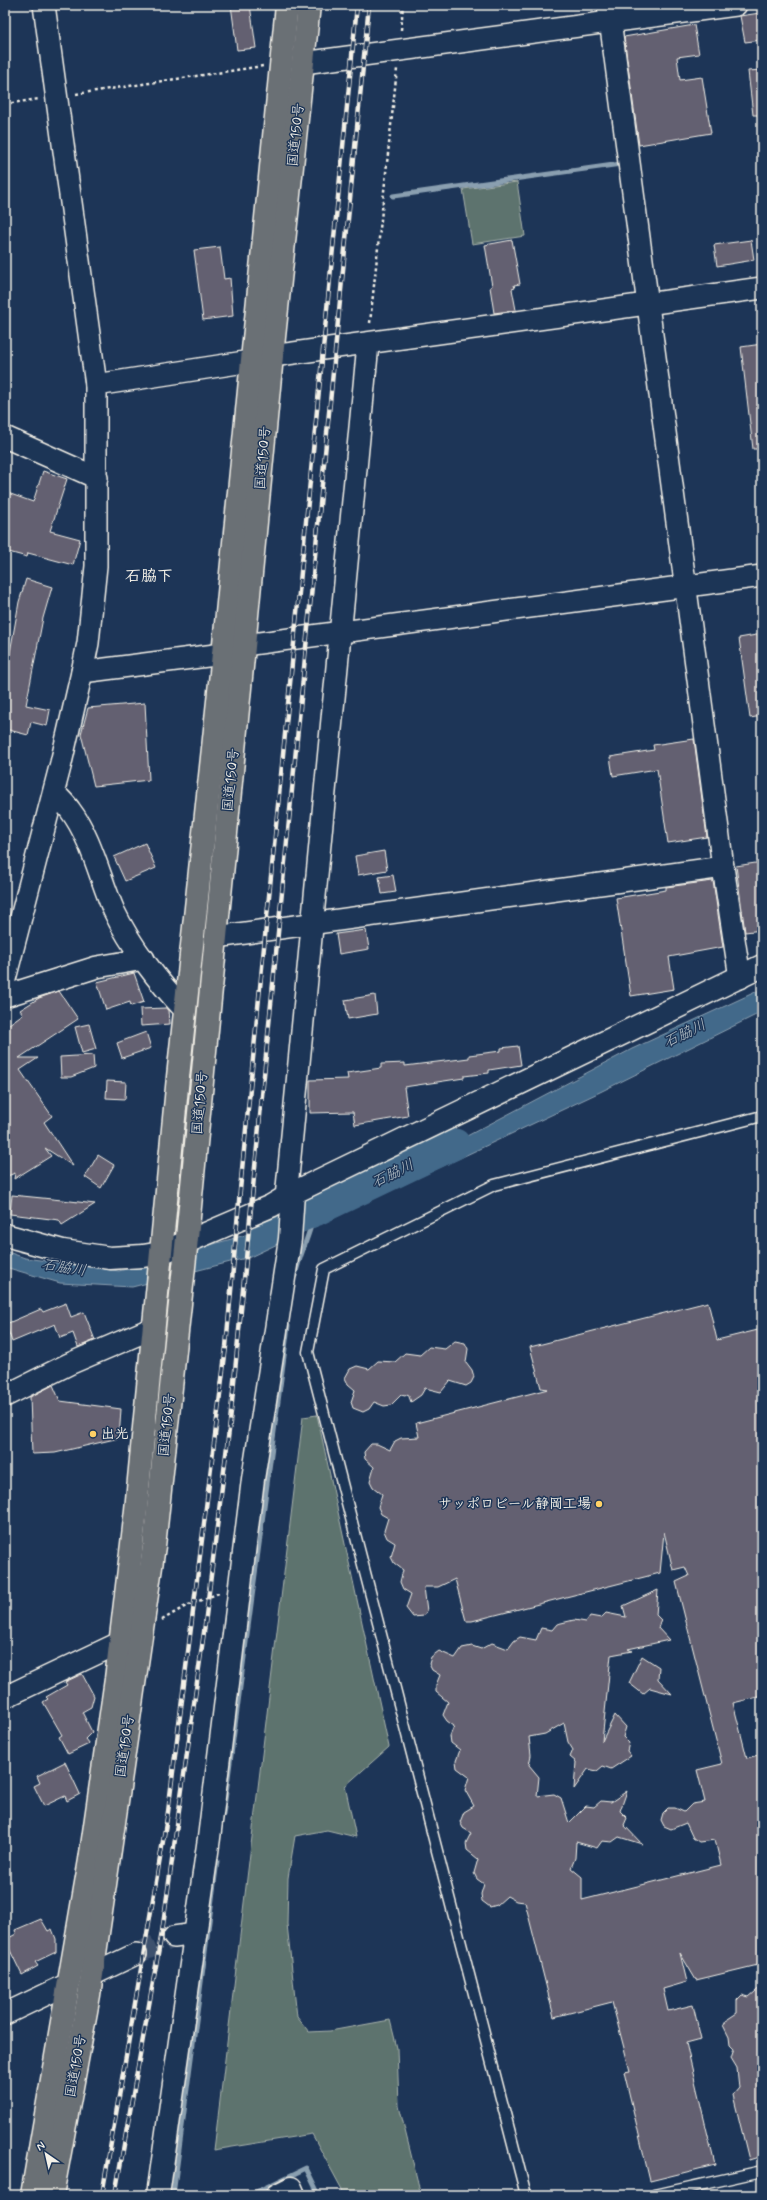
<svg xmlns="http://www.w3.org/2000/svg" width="767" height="2200" font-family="Mynerve,'Klee One',sans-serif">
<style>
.green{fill:#5d736e;stroke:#a8b2ab}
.water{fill:#43698a;stroke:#8a9fb0}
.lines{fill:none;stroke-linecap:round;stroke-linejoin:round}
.stream{stroke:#8a9fb0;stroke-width:5}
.river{stroke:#43698a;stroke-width:31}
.building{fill:#646071;stroke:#f4f1e8}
.street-tunnel{stroke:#3d516d;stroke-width:21;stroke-dasharray:21 10;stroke-linecap:butt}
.lane-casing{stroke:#f4f1e8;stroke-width:13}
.street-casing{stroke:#f4f1e8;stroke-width:24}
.secondary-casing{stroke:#f4f1e8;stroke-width:25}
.highway-casing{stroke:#f4f1e8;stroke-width:25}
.path{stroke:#f4f1e8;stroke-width:2.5;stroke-dasharray:3 3;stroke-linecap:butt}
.lane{stroke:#1d3557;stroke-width:10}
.street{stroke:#1d3557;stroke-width:21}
.secondary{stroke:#1d3557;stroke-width:22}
.highway{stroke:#6b6f75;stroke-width:22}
.rail-casing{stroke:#f4f1e8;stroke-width:4.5}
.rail{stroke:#1d3557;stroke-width:3;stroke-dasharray:9;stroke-linecap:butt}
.poi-dot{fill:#ffd166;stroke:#1d3557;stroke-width:1.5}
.labels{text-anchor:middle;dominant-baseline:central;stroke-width:3;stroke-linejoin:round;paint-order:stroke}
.street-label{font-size:14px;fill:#f4f1e8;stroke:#1d3557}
.poi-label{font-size:14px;font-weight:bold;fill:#f4f1e8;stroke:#1d3557;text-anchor:start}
.water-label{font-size:15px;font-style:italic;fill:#b6c1c7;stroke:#1d3557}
.quarter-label{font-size:16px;font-weight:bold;fill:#f4f1e8;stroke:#1d3557}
</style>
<rect width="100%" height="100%" fill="#1d3557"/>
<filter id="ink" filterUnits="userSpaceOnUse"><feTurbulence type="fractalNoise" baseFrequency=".025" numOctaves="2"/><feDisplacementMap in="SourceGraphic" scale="8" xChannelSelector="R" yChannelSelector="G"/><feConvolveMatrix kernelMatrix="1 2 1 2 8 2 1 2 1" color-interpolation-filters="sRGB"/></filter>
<g filter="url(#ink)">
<g class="green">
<path d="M517,182L525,236L472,244L463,189Z"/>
<path d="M317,1415L389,1747L345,1786L356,1837L327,1830L295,1836L288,1878L287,1924L297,2017L309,2032L330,2031L390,2020L397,2048L399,2106L421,2195H345L312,2134L214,2150L303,1417Z"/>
</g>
<path class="water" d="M762,989V1012L600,1092L250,1257L132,1287L60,1283L5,1267V1251L25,1258L119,1271L319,1214L632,1049Z"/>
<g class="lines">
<g class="stream">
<path d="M393,196L621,164"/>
<path d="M295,1276C300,1253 310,1235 315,1211"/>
<path d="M223,1815L288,1326"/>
<path d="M173,2195L217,1861"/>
<path d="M250,2195L306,2168L319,2195"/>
</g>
<path class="river" d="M263,1232L315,1211L455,1144"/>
</g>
<g class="building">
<path d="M231,5H250L256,48L237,50Z"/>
<path d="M760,13L762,20V40L745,42L740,16Z"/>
<path d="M694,25L699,54L677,57L680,80L702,77L711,133L639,145L624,37Z"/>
<path d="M762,70V115H753L748,71Z"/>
<path d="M512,240L520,284L514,285L515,288L512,289L516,310L494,313L490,287L492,286L485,245Z"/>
<path d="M751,240L754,260L717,266L714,245Z"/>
<path d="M220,247L224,279L230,278L233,316L203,320L194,250Z"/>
<path d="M762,344V449H753L741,347Z"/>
<path d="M43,471L67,479L50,531L80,539L73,565L28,553L27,557L5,551V492L33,502Z"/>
<path d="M26,579L52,587L43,618L26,705L50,710L47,726L31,722L28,735L5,729V681L19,602Z"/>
<path d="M762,634V716L750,718L739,638Z"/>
<path d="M145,703L149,780L94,786L81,734L88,708Z"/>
<path d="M694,739L707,837L668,843L657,769L613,776L610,757L654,750L653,745Z"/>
<path d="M145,843L156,868L125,881L114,857Z"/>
<path d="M384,851L387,870L358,875L355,856Z"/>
<path d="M762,862V930L745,932L736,866Z"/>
<path d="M393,875L396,892L382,894L379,877Z"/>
<path d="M713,881L723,947L669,957L674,989L631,996L616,898L666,890V887Z"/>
<path d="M366,930L369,949L339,954L336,934Z"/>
<path d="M134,973L144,1002L131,1006L130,1002L106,1010L97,982Z"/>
<path d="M59,991L78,1019L19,1058H38L20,1070L52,1116L44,1122L73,1166L45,1148L51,1156L14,1179L15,1173L5,1177V1027L23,1014L20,1010L39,998Z"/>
<path d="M375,995L377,1014L348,1019L345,1000Z"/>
<path d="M166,1008L169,1010L170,1024L141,1026L140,1009Z"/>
<path d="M89,1024L96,1049L82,1053L75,1027Z"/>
<path d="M146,1032L151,1048L122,1058L117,1043Z"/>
<path d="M518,1046L521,1065L489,1070V1073L464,1076V1078L404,1087L408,1116L355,1125L353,1112L310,1113V1080L348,1079L347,1073L381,1068V1064L405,1063V1066L469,1058V1055L501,1051V1048Z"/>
<path d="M93,1055L94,1068L71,1077H61L60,1057Z"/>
<path d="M107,1081L126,1082L125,1099L106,1098Z"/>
<path d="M98,1155L114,1165L101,1188L85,1177Z"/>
<path d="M12,1195L62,1200L95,1204L62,1225L59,1220L10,1214Z"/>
<path d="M708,1302L717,1340L762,1329V1696L733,1703L747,1758L762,1754V1964L696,1980L680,1953L687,1982L663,1989L668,2011L693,2005L701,2039L686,2043L715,2165L650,2181L624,2072L630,2071L612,2002L554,2017L525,1902L516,1901L507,1896L497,1905L490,1907L482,1901L481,1894L484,1884L477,1879L474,1873L478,1859L467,1850L466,1843L471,1833L463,1828L460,1822L464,1812L474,1806L465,1790L469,1777L457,1768L456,1761L460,1750L451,1743L450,1736L454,1726L447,1721L443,1715L448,1702L436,1692V1685L440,1675L432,1670L429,1664L431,1657L439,1651L455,1658L462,1648L472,1646L481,1649L492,1643L508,1649L514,1641L520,1637L536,1640L541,1628L552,1630L557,1624L574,1620L586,1622L590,1616L601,1618L606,1613L626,1617L623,1606L658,1590L656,1615L661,1620L658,1628L669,1640L628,1649L632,1651L611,1655L602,1741L615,1715L626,1727L623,1737L629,1743L627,1751L631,1756L611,1769L603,1766L597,1771L588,1769L574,1789L576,1762L570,1757L573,1750L568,1742L564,1723L545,1734L529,1737L531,1755L529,1765L539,1777L537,1796L554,1794L561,1798L569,1823L586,1806L594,1807L601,1801L611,1802L627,1791L620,1811L627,1818L624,1825L642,1844L619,1837L612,1842L602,1841L597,1848L576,1842L575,1858L571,1868L582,1877V1900L721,1865L715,1840L699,1842L693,1838L686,1823L671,1829L664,1826L661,1820L663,1813L668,1808H675L684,1812L692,1804L705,1802L697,1770L722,1764L676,1582L689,1576L685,1567L673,1570L664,1532L660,1573L472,1621H466L455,1579L438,1587H424L427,1611L423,1616L413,1617L406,1608L411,1594L403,1589L400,1582L403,1570L394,1563L391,1557L395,1543L387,1538L384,1531L388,1518L381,1514L378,1507L382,1494L373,1487L370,1481L374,1467L365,1459L364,1452L371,1444H377L390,1450L395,1441L401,1438L419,1437L416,1423L548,1389L541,1388L530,1347Z"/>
<path d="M66,1303L71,1317L84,1312L95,1340L78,1347L73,1333L60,1338L55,1324L12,1342L6,1324L41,1309L43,1312Z"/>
<path d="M455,1341L465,1343L468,1349L466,1362L472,1370L474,1377L471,1383L466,1386L450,1381L441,1392L425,1388L421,1395L411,1402L408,1394L405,1396L401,1395L391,1405L384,1406L374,1402L369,1409L363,1412L353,1408L351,1402L355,1390L348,1384L345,1378L350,1369L357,1366L369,1369L378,1361L395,1362L405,1353L420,1355L429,1347L445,1349Z"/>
<path d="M53,1385L60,1401L121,1409L119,1438L55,1453L32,1454L30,1397Z"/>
<path d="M642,1656L659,1667L658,1679L672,1694L650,1688L643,1694L629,1683Z"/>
<path d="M82,1674L94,1696L91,1707L82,1712L92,1732L85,1739L89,1744L68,1754L59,1737L62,1735L43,1702L48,1699L46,1697L67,1685L65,1682Z"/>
<path d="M65,1762L80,1794L67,1801L65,1796L44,1806L34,1786L40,1783L37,1776Z"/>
<path d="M41,1919L48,1931L52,1929L56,1939V1952L35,1962L38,1966L22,1975L5,1940L16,1934L15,1930Z"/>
<path d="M762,1986V2156L749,2160L733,2095L739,2088L737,2068L731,2058L734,2049L730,2045L729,2037L723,2025L725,2021L737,2013V2000L742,1995L749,1997Z"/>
</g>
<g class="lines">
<path class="street-tunnel" d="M136,1954L174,1937"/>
<g class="lane-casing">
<g id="lane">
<path d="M526,2195L308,1352L324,1269L494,1185L762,1116"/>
<path d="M655,2195L762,2171"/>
</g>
</g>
<g class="street-casing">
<g id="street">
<path d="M608,5L723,867L740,978"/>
<path d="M303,63L736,5"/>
<path d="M272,356L762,288"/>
<path d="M96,385L251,361"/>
<path d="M5,437L97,478"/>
<path d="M245,645L762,576"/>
<path d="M82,672L223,654"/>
<path d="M54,792C59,798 66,804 70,810C91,837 100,879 114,911C130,945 159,983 185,1010"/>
<path d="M216,937L723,867"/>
<path d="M5,979L61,763L82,672L88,643L96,566V385L44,5"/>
<path d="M5,996L97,967L144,959"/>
<path d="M286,1198L368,344"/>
<path d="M5,1396L69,1364L153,1328"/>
<path d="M5,1697L119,1643"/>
<path d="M174,1937L195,1934"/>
<path d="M92,1975L136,1954"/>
<path d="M5,2014L68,1984"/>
</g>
</g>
<g class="secondary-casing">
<g id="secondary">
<path d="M5,1235L63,1251L90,1255L110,1258L143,1256L161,1253L271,1206L293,1193L762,966"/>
<path d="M158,2195L209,1838L253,1479L290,1239L293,1193"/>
<path d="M277,2195L291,2188L294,2195"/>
</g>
</g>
<g class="highway-casing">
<g id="highway">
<path d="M32,2195L90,1860L116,1679L136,1510L178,1077L223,654L287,5"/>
<path d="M52,2195L89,1995L154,1546L186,1248L272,356L309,5"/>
</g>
</g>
<g class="path">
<path d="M401,30L403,5"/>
<path d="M76,94L263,66"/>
<path d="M5,104L39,99"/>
<path d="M370,323L397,69"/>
<path d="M162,1620L186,1606L219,1593"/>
</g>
<use href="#lane" class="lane"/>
<use href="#street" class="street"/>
<use href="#secondary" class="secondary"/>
<use href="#highway" class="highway"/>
<g class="rail-casing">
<g id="rail">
<path d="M102,2195L168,1812L226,1347L240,1190L357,5"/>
<path d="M115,2195L162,1932L204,1632L230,1422L369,5"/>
</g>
</g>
<use href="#rail" class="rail"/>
</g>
</g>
<g class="poi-dot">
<circle cx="93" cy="1434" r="4"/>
<circle cx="599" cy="1504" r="4"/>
</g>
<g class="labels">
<g class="street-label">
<text transform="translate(296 135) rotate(-84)">国道150号</text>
<text transform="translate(263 458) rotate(-85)">国道150号</text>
<text transform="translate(231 780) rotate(-84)">国道150号</text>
<text transform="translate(200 1103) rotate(-85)">国道150号</text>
<text transform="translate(167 1425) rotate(-84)">国道150号</text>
<text transform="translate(125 1746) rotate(-82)">国道150号</text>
<text transform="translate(76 2066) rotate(-80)">国道150号</text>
</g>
<g class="poi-label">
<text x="101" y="1434">出光</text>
<text x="591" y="1504" text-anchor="end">サッポロビール静岡工場</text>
</g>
<g class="water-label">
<text transform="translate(685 1034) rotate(-26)">石脇川</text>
<text transform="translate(393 1174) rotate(-26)">石脇川</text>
<text transform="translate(64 1268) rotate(9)">石脇川</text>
</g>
<g class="quarter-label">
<text x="149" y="576">石脇下</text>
</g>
</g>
<rect width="767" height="2200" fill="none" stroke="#1d3557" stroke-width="20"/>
<rect x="10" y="10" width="747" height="2180" fill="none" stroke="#f4f1e8" stroke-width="1.5" filter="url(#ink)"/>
<g transform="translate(46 2154) rotate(326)" stroke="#1d3557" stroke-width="3" paint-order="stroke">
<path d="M0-3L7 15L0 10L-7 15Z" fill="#f4f1e8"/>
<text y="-6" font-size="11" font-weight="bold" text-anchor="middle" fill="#f4f1e8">N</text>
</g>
</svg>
